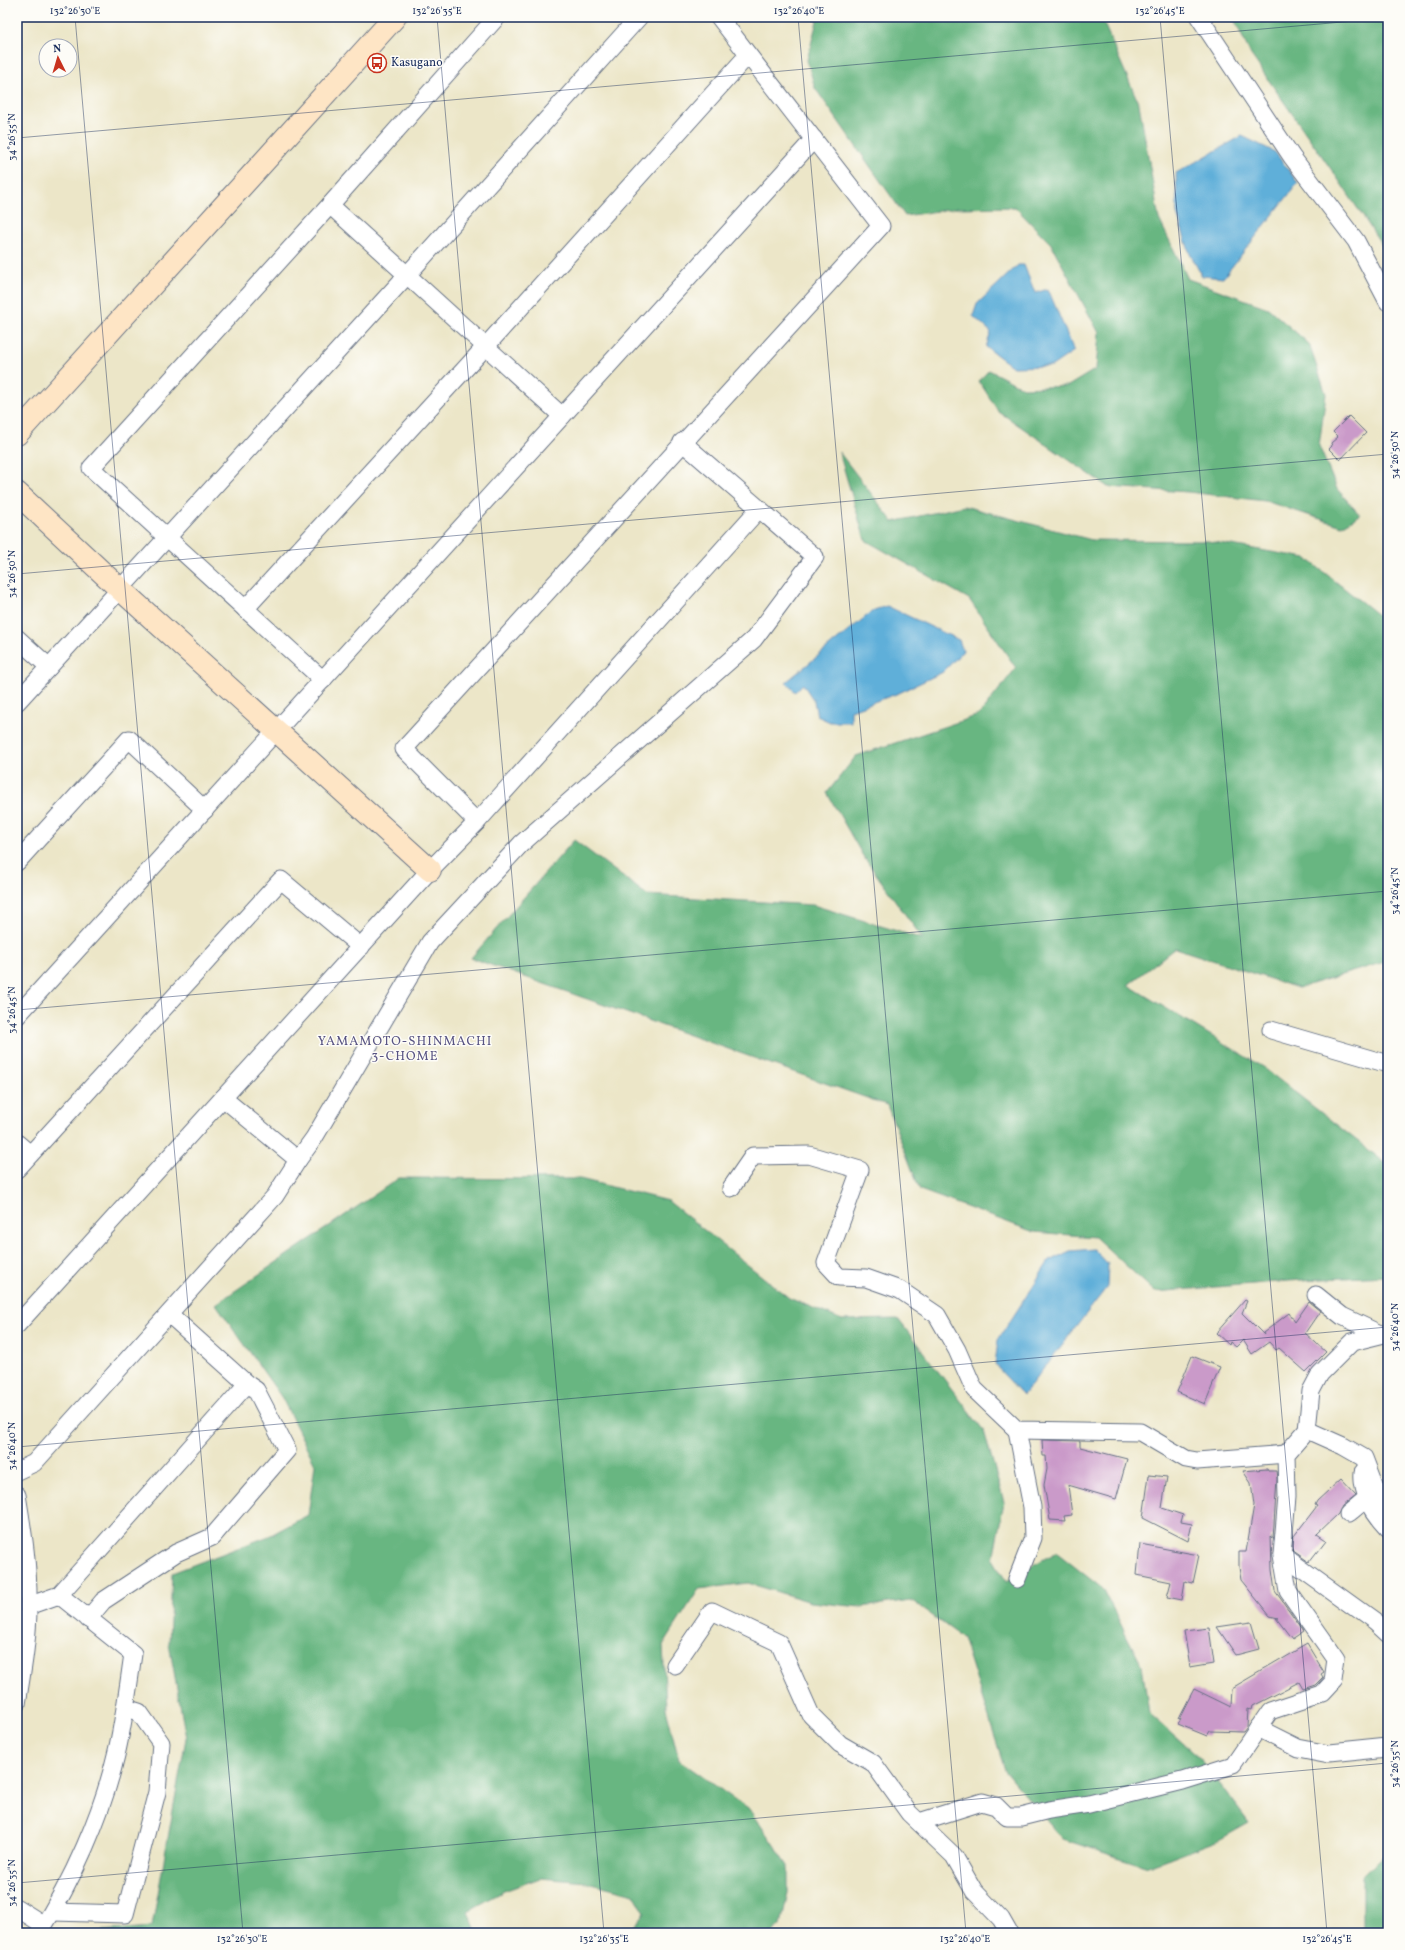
<svg xmlns="http://www.w3.org/2000/svg" width="1405" height="1950" font-family="Vollkorn,serif">
<style>
.forest{fill:#67b681;stroke:#417270}
.water{fill:#5eafd9;stroke:#3c6f9c}
.building{fill:#ca9ac9}
.lines{fill:none;stroke-linecap:round;stroke-linejoin:round}
.street-casing{stroke:#646f83;stroke-width:19}
.secondary-casing{stroke:#646f83;stroke-width:24}
.street{stroke:#fff;stroke-width:17}
.secondary{stroke:#fee5c5;stroke-width:22}
.ticks{fill:none;stroke:#1b2f5e;stroke-width:1;stroke-opacity:0.45}
.labels{text-anchor:middle;dominant-baseline:central;stroke-width:3;stroke-linejoin:round;paint-order:stroke}
.poi-label{font-size:12px;fill:#1b2f5e;stroke:#fdfcf7;text-anchor:start}
.neighbourhood-label{font-size:13px;letter-spacing:1px;fill:#585483;stroke:#fdfcf7}
.neatline{fill:none;stroke:#1b2f5e;stroke-width:1.5}
.ticks-label{font-size:10px;text-anchor:middle;fill:#1b2f5e}
</style>
<rect width="100%" height="100%" fill="#fdfcf7"/>
<filter id="ink" filterUnits="userSpaceOnUse"><feTurbulence type="fractalNoise" baseFrequency=".025" numOctaves="2"/><feDisplacementMap in="SourceGraphic" scale="8" xChannelSelector="R" yChannelSelector="G"/><feConvolveMatrix kernelMatrix="1 2 1 2 8 2 1 2 1" color-interpolation-filters="sRGB"/></filter>
<filter id="wash" filterUnits="userSpaceOnUse"><feTurbulence type="fractalNoise" baseFrequency=".012" numOctaves="4" result="noise"/><feDisplacementMap in="SourceGraphic" scale="16" xChannelSelector="R" yChannelSelector="G"/><feGaussianBlur stdDeviation="0.9" result="paint"/><feColorMatrix in="noise" values="0 0 0 0 0 0 0 0 0 0 0 0 0 0 0 0 0 1.4 0 .05"/><feComposite in="paint" operator="in"/></filter>
<g filter="url(#wash)">
<rect width="100%" height="100%" fill="#ece6c8"/>
<g class="forest">
<path d="M818,17H1101L1139,104L1159,219L1188,279L1268,308L1309,344L1326,394L1319,446L1337,489L1360,515L1342,526L1265,501L1188,492L1108,487L998,411L979,381L989,370L1023,388L1068,386L1096,369L1099,333L1051,244L1015,207L957,208L905,216L815,88L807,60Z"/>
<path d="M1233,17H1388V254L1340,182L1251,55Z"/>
<path d="M839,452L893,522L964,506L1092,540L1208,541L1306,558L1388,623V961L1298,988L1175,948L1128,985L1264,1068L1388,1165V1276L1301,1280L1155,1292L1095,1237L1034,1232L920,1190L887,1105L471,958L574,840L647,895L813,905L923,939L863,856L827,793L856,756L979,715L1016,668L969,599L865,540Z"/>
<path d="M399,1178L580,1179L668,1201L789,1298L842,1320L898,1319L984,1431L1004,1502L993,1559L1006,1581L1056,1552L1103,1589L1142,1666L1149,1713L1201,1759L1249,1823L1217,1841L1148,1867L1062,1839L1006,1772L963,1638L911,1600L861,1607L811,1602L748,1583L699,1589L663,1645L666,1708L679,1760L751,1811L788,1866V1893L781,1926L773,1933H628L645,1913L634,1894L587,1882L540,1878L504,1891L468,1911L477,1933H75L152,1927L186,1738L169,1644L172,1573L269,1536L308,1515L315,1464L282,1398L216,1304Z"/>
<path d="M1388,1850V1933H1363V1875Z"/>
</g>
<g class="water">
<path d="M1242,136L1275,152L1298,183L1223,278L1202,276L1190,254L1177,214L1176,173Z"/>
<path d="M1018,265H1024L1035,293L1048,289L1074,351L1052,366L1013,367L986,347L991,332L973,316L977,304Z"/>
<path d="M887,606L959,640L963,651L943,672L899,693L851,710V722H830L817,716L814,701L803,684L795,692L786,682L874,610Z"/>
<path d="M1094,1249L1108,1264L1107,1287L1023,1395L995,1365L998,1340L1049,1261L1070,1251Z"/>
</g>
<g id="blocks">
<g class="building">
<path d="M1349,416L1366,433L1340,460L1329,449L1332,446L1331,443L1338,437L1333,432Z"/>
<path d="M1245,1300L1247,1301L1242,1313L1264,1335L1263,1333L1289,1313L1295,1322L1309,1302L1320,1311L1305,1333L1326,1352L1306,1372L1279,1348L1276,1350L1269,1342L1252,1354L1243,1340L1236,1347L1230,1342L1229,1345L1216,1333Z"/>
<path d="M1192,1356L1220,1367L1205,1404L1177,1392Z"/>
<path d="M1042,1440L1080,1441V1447L1127,1459L1116,1499L1068,1485L1072,1515L1064,1516L1065,1521L1050,1520L1044,1485L1047,1469L1046,1456H1043Z"/>
<path d="M1267,1469L1268,1471H1276L1277,1479L1273,1538L1271,1536L1272,1570L1275,1591L1304,1631L1292,1639L1276,1618H1278L1270,1616L1241,1580L1239,1567V1552H1246L1254,1505L1251,1483L1243,1471Z"/>
<path d="M1149,1475L1167,1477L1162,1508L1183,1515L1181,1522L1192,1524L1188,1541L1143,1518Z"/>
<path d="M1341,1479L1356,1495L1342,1506L1338,1514L1317,1534L1326,1540L1309,1562L1292,1550L1294,1536L1317,1506L1315,1505L1317,1501Z"/>
<path d="M1140,1544L1199,1555L1193,1583L1185,1581L1182,1600L1167,1597L1171,1582L1137,1575Z"/>
<path d="M1251,1622L1259,1649L1236,1655L1217,1627Z"/>
<path d="M1209,1628L1214,1663L1190,1667L1184,1631Z"/>
<path d="M1307,1644L1324,1672L1321,1674L1323,1677L1315,1685L1303,1689L1299,1682L1252,1706L1251,1710L1248,1709L1247,1727L1243,1732L1210,1731L1207,1736L1178,1724L1181,1718H1179L1194,1689L1231,1707L1232,1688Z"/>
</g>
</g>
</g>
<g filter="url(#ink)">
<use href="#blocks" fill-opacity="0" stroke="#646f83" stroke-width="1"/>
<g class="lines">
<g class="street-casing">
<g id="street">
<path d="M1199,17L1292,157L1356,241L1388,302"/>
<path d="M330,205L562,416"/>
<path d="M245,609L486,346L748,55"/>
<path d="M17,638L49,667"/>
<path d="M323,680L91,468L330,205L497,17"/>
<path d="M17,702L408,274L639,17"/>
<path d="M477,822L404,749L881,226L719,17"/>
<path d="M17,862L129,739L205,810"/>
<path d="M17,1016L814,139"/>
<path d="M1271,1030L1388,1064"/>
<path d="M17,1143L30,1154"/>
<path d="M298,1160L314,1138L430,942L521,844L754,639L815,557L682,442"/>
<path d="M17,1169L281,880L361,947"/>
<path d="M731,1188L753,1156L809,1155L860,1170L826,1263L839,1277L866,1278L900,1290L937,1315L957,1350L974,1389L1017,1430L1140,1432L1186,1459L1197,1461L1286,1454"/>
<path d="M1316,1295L1342,1316L1380,1334"/>
<path d="M17,1325L430,870L477,822L759,509"/>
<path d="M1017,1430L1032,1507L1033,1538L1017,1579"/>
<path d="M1307,1430L1343,1446L1364,1458L1375,1487L1388,1504"/>
<path d="M17,1471L34,1463L275,1196L298,1160L223,1098"/>
<path d="M1363,1472C1361,1494 1374,1513 1388,1528"/>
<path d="M17,1495C23,1531 29,1570 28,1607C28,1640 22,1672 17,1704"/>
<path d="M1348,1514L1367,1498"/>
<path d="M1282,1555L1375,1622L1388,1634"/>
<path d="M28,1606L59,1595L247,1384"/>
<path d="M88,1619L103,1601L176,1553L212,1537L287,1450L256,1390L247,1384L169,1314"/>
<path d="M675,1665L712,1611L779,1643L811,1715L840,1744L873,1763L909,1813L954,1856L974,1891L1001,1919L1009,1933"/>
<path d="M1258,1728L1298,1748L1329,1754L1388,1748"/>
<path d="M919,1822L982,1802L996,1806L1007,1817H1021L1049,1810L1089,1804L1182,1781L1233,1765L1270,1711L1321,1694L1333,1681L1336,1659L1288,1591L1282,1555L1287,1497L1286,1454L1307,1430L1311,1391L1320,1374L1352,1342L1388,1333"/>
<path d="M17,1908L44,1925"/>
<path d="M53,1912L125,1914L157,1792L161,1743L139,1712L126,1708"/>
<path d="M39,1933C72,1882 102,1815 116,1755C124,1722 128,1688 133,1654L59,1595"/>
</g>
</g>
<g class="secondary-casing">
<g id="secondary">
<path d="M17,434L395,17"/>
<path d="M17,493L121,590L430,870"/>
</g>
</g>
<use href="#street" class="street"/>
<use href="#secondary" class="secondary"/>
</g>
</g>
<path class="ticks" d="M75,17L243,1933M437,17L604,1933M798,17L966,1933M1160,17L1327,1933M17,138L1388,18M17,574L1388,454M17,1010L1388,891M17,1447L1388,1327M17,1883L1388,1763"/>
<defs>
<g id="bus-ring" transform="scale(1)"><circle r="9.5" fill="#fdfcf7" stroke="#c8321e" stroke-width="1.5"/><path d="M-5-6H5V4H4V6H2V4H-2V6H-4V4H-5ZM-3.5-4V0h7V-4ZM-3.5 1.2v1.5H-2V1.2ZM2 1.2v1.5H3.5V1.2Z" fill="#c8321e"/></g>
</defs>
<g fill-rule="evenodd">
<use href="#bus-ring" x="377" y="63"/>
</g>
<g class="labels">
<g class="poi-label">
<text x="391" y="63">Kasugano</text>
</g>
<g class="neighbourhood-label">
<text x="405" y="1042">YAMAMOTO-SHINMACHI<tspan x="405" dy="15">3-CHOME</tspan></text>
</g>
</g>
<rect width="1405" height="1950" fill="none" stroke="#fdfcf7" stroke-width="44"/>
<g transform="translate(58 58) rotate(355)"><circle r="19" fill="#fdfcf7" stroke="#a3aaba"/>
<path d="M0-3L7 15L0 10L-7 15Z" fill="#c8321e"/>
<text y="-6" font-size="11" font-weight="bold" text-anchor="middle" fill="#1b2f5e">N</text>
</g>
<rect x="22" y="22" width="1361" height="1906" class="neatline"/>
<g class="ticks-label">
<text x="75" y="14">132°26'30"E</text>
<text x="437" y="14">132°26'35"E</text>
<text x="799" y="14">132°26'40"E</text>
<text x="1160" y="14">132°26'45"E</text>
<text transform="translate(11 137) rotate(-90)" y="4">34°26'55"N</text>
<text transform="translate(1394 455) rotate(-90)" y="4">34°26'50"N</text>
<text transform="translate(11 574) rotate(-90)" y="4">34°26'50"N</text>
<text transform="translate(1394 891) rotate(-90)" y="4">34°26'45"N</text>
<text transform="translate(11 1010) rotate(-90)" y="4">34°26'45"N</text>
<text transform="translate(1394 1327) rotate(-90)" y="4">34°26'40"N</text>
<text transform="translate(11 1446) rotate(-90)" y="4">34°26'40"N</text>
<text transform="translate(1394 1764) rotate(-90)" y="4">34°26'35"N</text>
<text transform="translate(11 1883) rotate(-90)" y="4">34°26'35"N</text>
<text x="242" y="1942">132°26'30"E</text>
<text x="604" y="1942">132°26'35"E</text>
<text x="965" y="1942">132°26'40"E</text>
<text x="1327" y="1942">132°26'45"E</text>
</g>
</svg>
